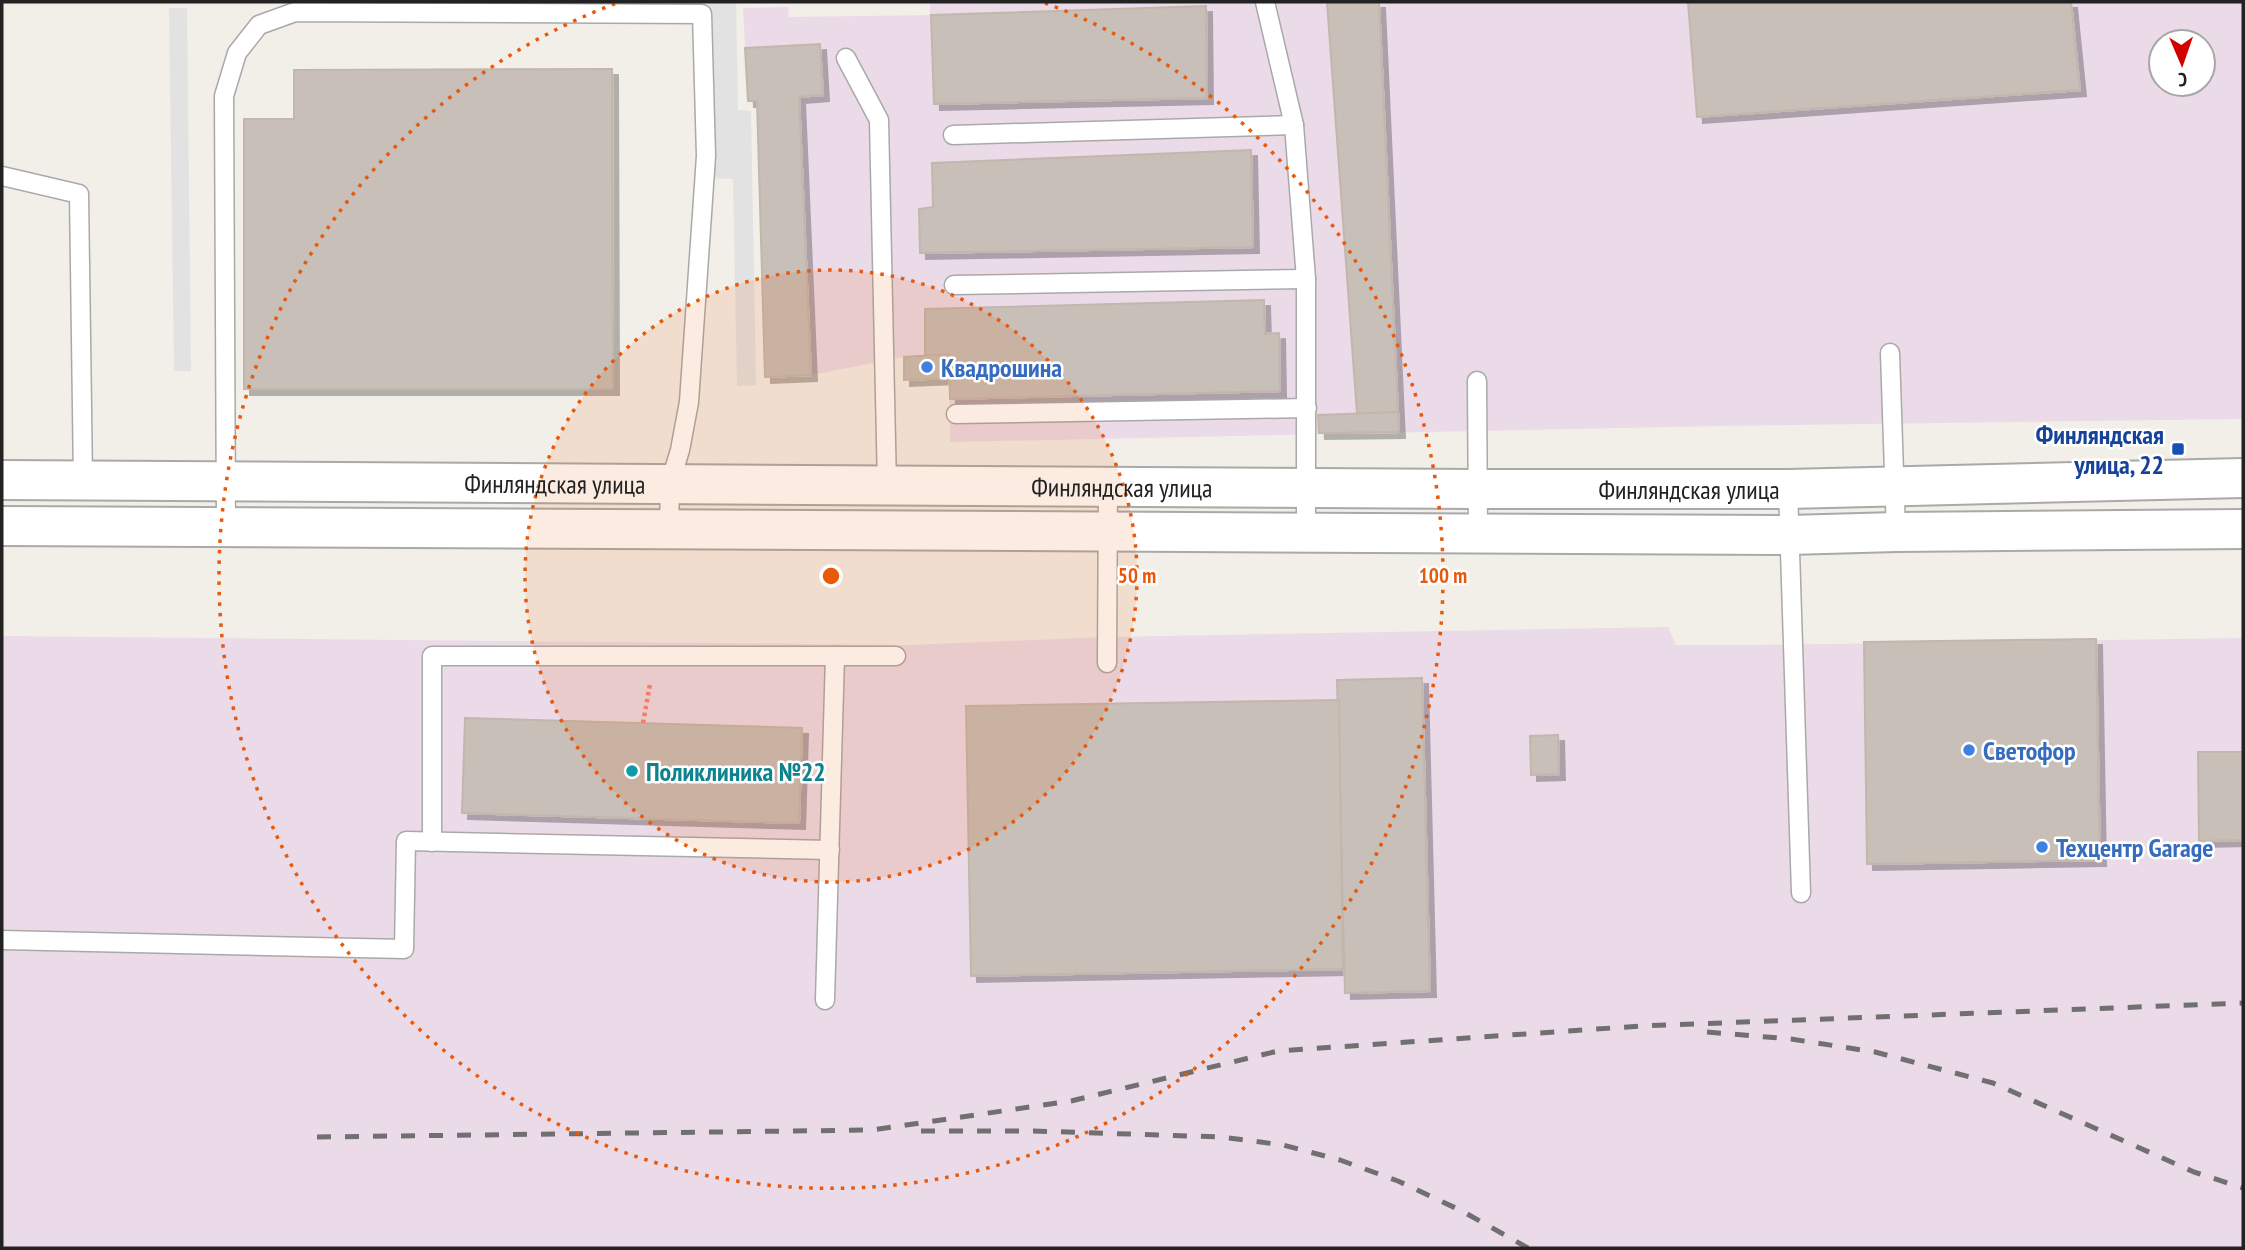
<svg xmlns="http://www.w3.org/2000/svg" width="2245" height="1250" font-family="'PT Sans Narrow',sans-serif">
<style>
.industrial{fill:#ebdbe8;fill-rule:evenodd}
.parking{fill:#e2e2e2}
.building{fill:#c7bfb8;stroke:#c4b6ab;stroke-width:2;filter:url(#shadow)}
.lines{fill:none;stroke-linecap:round;stroke-linejoin:round}
.service-casing{stroke:#a9a9a9;stroke-width:21}
.tertiary-casing{stroke:#a9a9a9;stroke-width:42}
.path{stroke:#fa8072;stroke-width:4.5;stroke-dasharray:3.5 3.5;stroke-linecap:butt}
.service{stroke:#fff;stroke-width:18}
.tertiary{stroke:#fff;stroke-width:38}
.rail{stroke:#707070;stroke-width:5;stroke-dasharray:14 14;stroke-linecap:butt}
.ring{fill:none;stroke:#e8590c;stroke-width:3.5;stroke-dasharray:3.5 7}
.shop-dot{fill:#3f7fe0;stroke:#fff;stroke-width:2.5}
.transit-dot{fill:#1a4fb4;stroke:#fff;stroke-width:2.5}
.culture-dot{fill:#0f9aa8;stroke:#fff;stroke-width:2.5}
.labels{text-anchor:middle;dominant-baseline:central;stroke-width:5;stroke-linejoin:round;paint-order:stroke}
.shop-label{font-size:26px;font-weight:bold;fill:#366cbe;stroke:#fff;text-anchor:start}
.transit-label{font-size:26px;font-weight:bold;fill:#164399;stroke:#fff;text-anchor:end}
.street-label{font-size:26px;fill:#222;stroke:#fff}
.culture-label{font-size:26px;font-weight:bold;fill:#0d838f;stroke:#fff;text-anchor:start}
.centre{fill:#e8590c;stroke:#fff;stroke-width:3.5}
.ring-label{font-size:21px;text-anchor:middle;font-weight:bold;fill:#e8590c;stroke:#fff;stroke-width:5;stroke-linejoin:round;paint-order:stroke}
</style>
<defs>
<filter id="shadow"><feDropShadow dx="6" dy="6" stdDeviation="0" flood-color="#0004"/></filter>
</defs>
<rect width="100%" height="100%" fill="#f2efe9"/>
<g class="industrial">
<path d="M930,2H2243V419L1721,426L950,442L949,354L904,357L811,375L765,377L757,102L748,101L743,8L788,7L789,17L930,15ZM2161,42H2203V84H2161Z"/>
<path d="M1668,627L1676,645H1753L2243,638V1248H2V636L909,645L1107,637Z"/>
</g>
<g class="parking">
<path d="M322,2H667V3Z"/>
<path d="M708,2H736L738,110L751,111L756,385L737,386L733,179L712,178Z"/>
<path d="M169,8H187L191,371H174Z"/>
</g>
<g class="building">
<path d="M1327,2H1379L1398,412L1357,414Z"/>
<path d="M1688,2H2071L2080,90L1697,117Z"/>
<path d="M1206,6L1207,98L934,104L931,15Z"/>
<path d="M820,44L823,95L799,97L811,375L765,377L757,101H748L745,48Z"/>
<path d="M612,69L613,389H244V119H294V70Z"/>
<path d="M1251,150L1253,247L920,253L919,209L933,207L932,163Z"/>
<path d="M1264,300L1265,334L1279,333L1280,391L950,399L949,354L925,356V309Z"/>
<path d="M949,354V378L904,380V357Z"/>
<path d="M1398,412L1399,432L1319,433L1318,415Z"/>
<path d="M2096,639L2100,860L1867,864L1864,642Z"/>
<path d="M1422,678L1430,991L1345,993L1337,680Z"/>
<path d="M1339,700L1343,969L971,976L966,706Z"/>
<path d="M465,718L802,728L799,823L462,813Z"/>
<path d="M1558,735L1559,774L1531,775L1530,736Z"/>
<path d="M2198,752H2243V840L2199,841Z"/>
</g>
<g class="lines">
<g class="service-casing">
<g id="service">
<path d="M1265,2L1294,125L1306,279V533"/>
<path d="M846,58L879,120L887,487"/>
<path d="M953,135L1294,125"/>
<path d="M2,176L79,194L83,480"/>
<path d="M954,285L1306,279"/>
<path d="M1890,353L1896,532"/>
<path d="M1477,381L1478,534"/>
<path d="M956,414L1307,408"/>
<path d="M1788,489L1801,893"/>
<path d="M226,528L224,96L237,53L259,25L295,12L702,14L706,156L689,402L680,450L670,483L669,530"/>
<path d="M1107,663L1108,487"/>
<path d="M432,842V656H896"/>
<path d="M2,940L404,949L406,841L830,850"/>
<path d="M825,1000L835,656"/>
</g>
</g>
<g class="tertiary-casing">
<g id="tertiary">
<path id="s1" d="M2,480L1478,489H1788L2243,478"/>
<path d="M2,526L1789,535L1896,532L2243,529"/>
</g>
</g>
<path class="path" d="M643,723L650,684"/>
<use href="#service" class="service"/>
<use href="#tertiary" class="tertiary"/>
<g class="rail">
<path d="M1707,1032L1791,1039L1875,1052L1993,1083L2194,1172L2243,1188"/>
<path d="M921,1131H1034L1222,1137L1283,1145L1340,1160L1398,1181L1462,1211L1528,1248"/>
<path d="M317,1137L872,1130L1071,1101L1278,1051L1641,1026L2243,1003"/>
</g>
</g>
<circle cx="831" cy="576" r="306" fill="#e8590c" fill-opacity=".12"/>
<g class="ring">
<circle cx="831" cy="576" r="306"/>
<path d="M1045 3A612 612 0 1 1 617 3"/>
</g>
<g class="shop-dot">
<circle cx="927" cy="367" r="7"/>
<circle cx="1969" cy="750" r="7"/>
<circle cx="2042" cy="847" r="7"/>
</g>
<rect class="transit-dot" x="2171" y="442" width="14" height="14" rx="3.5"/>
<circle class="culture-dot" cx="632" cy="771" r="7"/>
<g class="labels">
<g class="shop-label">
<text x="941" y="367">Квадрошина</text>
<text x="1983" y="750">Светофор</text>
<text x="2056" y="847">Техцентр Garage</text>
</g>
<g class="transit-label">
<text x="2164" y="434">Финляндская<tspan x="2164" dy="30">улица, 22</tspan></text>
</g>
<g class="street-label">
<text stroke="none"><textPath href="#s1" startOffset="553">Финляндская улица</textPath></text>
<text stroke="none"><textPath href="#s1" startOffset="1120">Финляндская улица</textPath></text>
<text stroke="none"><textPath href="#s1" startOffset="1687">Финляндская улица</textPath></text>
</g>
<g class="culture-label">
<text x="646" y="771">Поликлиника №22</text>
</g>
</g>
<circle cx="831" cy="576" r="10" class="centre"/>
<g class="ring-label">
<text x="1137" y="583">50 m</text>
<text x="1443" y="583">100 m</text>
</g>
<rect width="2245" height="1250" fill="none" stroke="#222222" stroke-width="7"/>
<g transform="translate(2182 63) rotate(178)"><circle r="33" fill="#ffffff" stroke="#a7a7a7" stroke-width="2"/>
<path d="M0-5L12 26L0 18L-12 26Z" fill="#d40000"/>
<text y="-10" font-size="19" font-weight="bold" text-anchor="middle" fill="#222222">С</text>
</g>
</svg>
